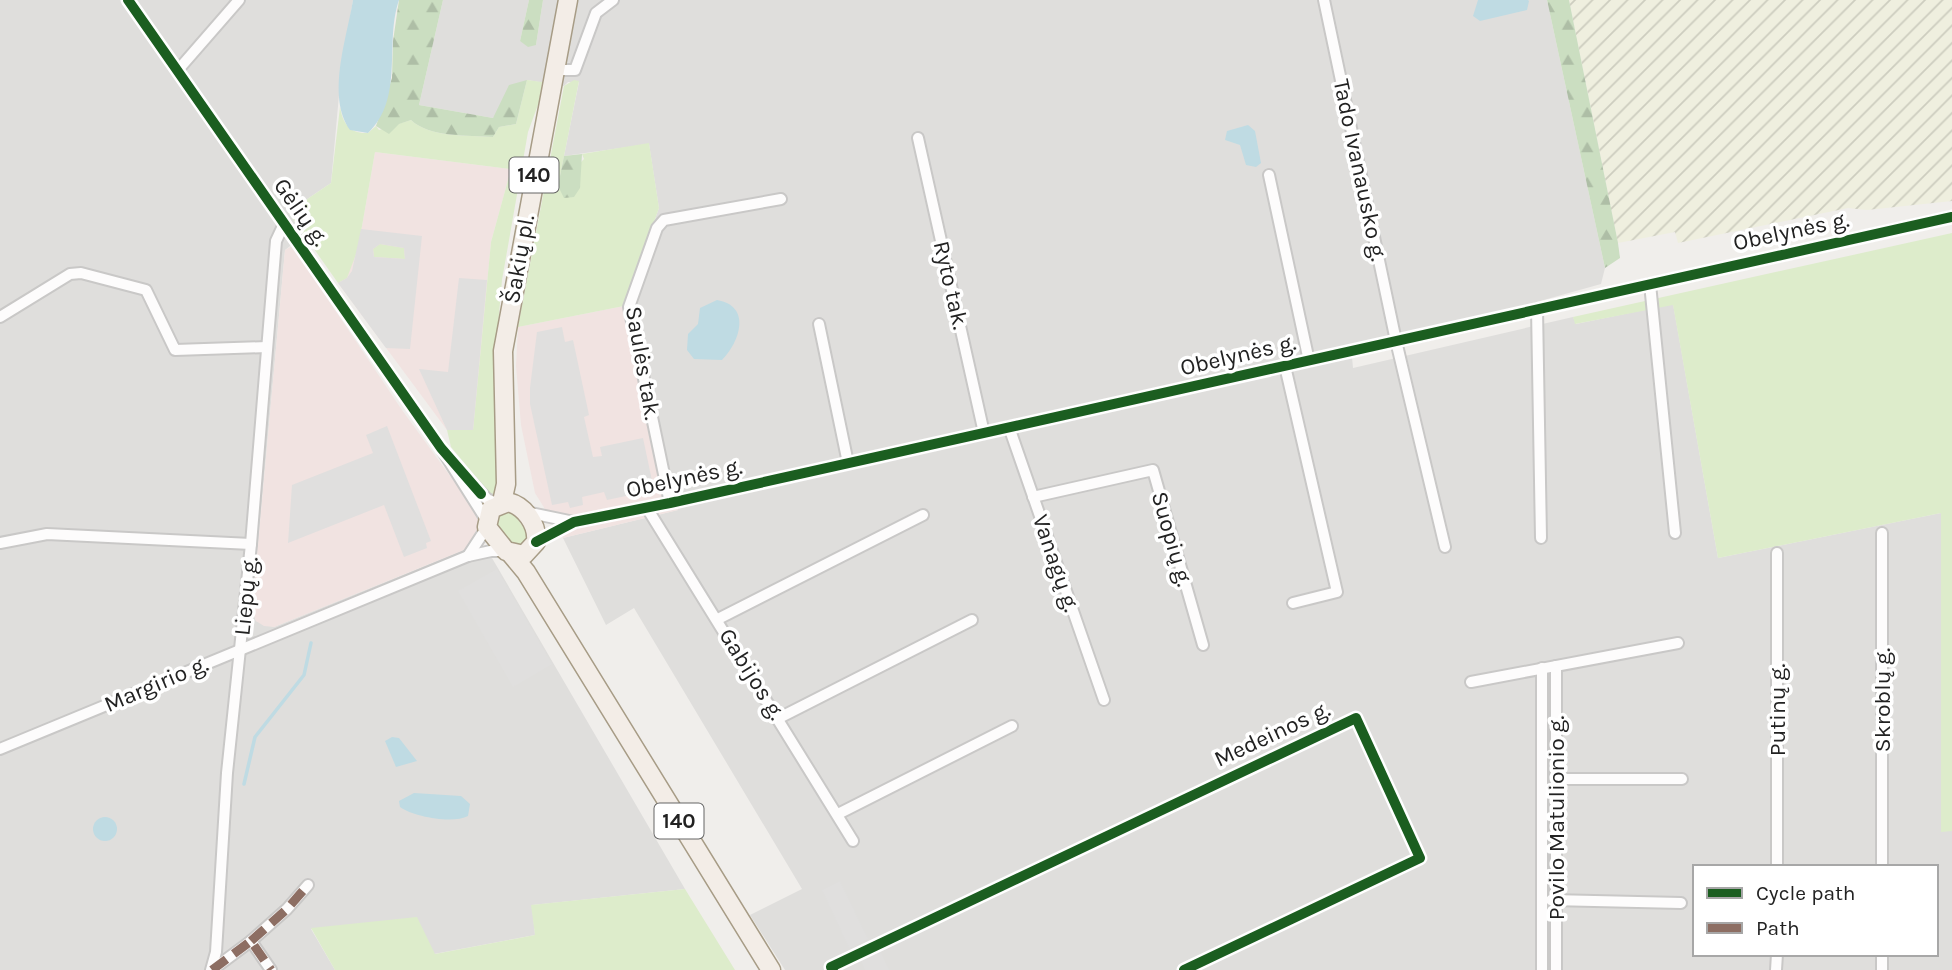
<svg xmlns="http://www.w3.org/2000/svg" width="1952" height="970" font-family="Karla,sans-serif">
<style>
.residential{fill:#dfdedc;fill-rule:evenodd}
.commercial{fill:#f1e3e1}
.farmland{fill:url(#farmland-furrows)}
.grass{fill:#ddeccb}
.forest{fill:url(#forest-firs)}
.parking{fill:#e0dfde;fill-rule:evenodd}
.water{fill:#bfdbe3}
.lines{fill:none;stroke-linecap:round;stroke-linejoin:round}
.stream{stroke:#bfdbe3;stroke-width:3.5}
.minor-casing{stroke:#c9c8c7;stroke-width:14}
.primary-casing{stroke:#a79c86;stroke-width:21}
.minor{stroke:#fdfcfc;stroke-width:10}
.primary{stroke:#f3ede7;stroke-width:18}
.quiet{stroke:#8d6e63;stroke-width:9;stroke-dasharray:18 9;stroke-linecap:butt}
.cycleway-casing{stroke:#fff;stroke-width:15}
.cycleway{stroke:#1b5e20;stroke-width:10}
.labels{text-anchor:middle;dominant-baseline:central;stroke-width:7;stroke-linejoin:round;paint-order:stroke}
.shield{fill:#fff;stroke:#646464;stroke-width:2}
.shield-label{font-size:21px;font-weight:bold;fill:#222}
.street-label{font-size:23px;fill:#222;stroke:#fff}
</style>
<defs>
<pattern id="farmland-furrows" width="10" height="10" patternUnits="userSpaceOnUse" patternTransform="scale(1.75)"><rect width="10" height="10" fill="#efefdf"/><path d="M-1 1l2-2M0 10L10 0M9 11l2-2" fill="none" stroke="#cdcdbf"/></pattern>
<pattern id="forest-firs" width="22" height="20" patternUnits="userSpaceOnUse" patternTransform="scale(1.75)"><rect width="22" height="20" fill="#cbdec1"/><path d="M5 1l3.5 6h-7zM16 11l3.5 6h-7z" fill="#aebea6"/></pattern>
</defs>
<rect width="100%" height="100%" fill="#f0eeeb"/>
<g class="residential">
<path d="M0,0H353L340,84L331,183L288,212L304,235L285,250L252,610L256,621L274,627L469,548L492,558L685,889L532,905L535,935L434,954L311,929L335,970H0Z"/>
<path d="M443,0H529L520,41L536,45L543,0H1547L1605,268L1601,284L1396,341L1352,357L1353,368L1573,317L1576,324L1673,304L1718,558L1941,513V831H1952V970H785L750,915L802,889L634,608L606,625L563,538L678,510L635,306H624L659,208L649,144L564,156L579,82H568L564,86L527,80L493,118L419,105ZM1695,867H1936V954H1695Z"/>
</g>
<g class="commercial">
<path d="M375,152L511,169L491,242L473,430H447L338,283L358,249Z"/>
<path d="M292,246L402,410L480,517L481,532L469,548L274,627L264,626L256,621L252,610L285,250Z"/>
<path d="M624,306H635L678,510L563,538L535,493L521,425L516,366L518,327Z"/>
</g>
<path class="farmland" d="M1569,0H1952V201L1867,210L1848,208L1678,243L1675,232L1618,243Z"/>
<g class="grass">
<path d="M527,80L542,82L539,102L528,132L502,280L494,371L501,488L494,495L490,494L451,447L447,430H473L491,242L511,169L375,152L358,249L347,278L338,283L288,212L331,183L340,107C343,124 350,134 368,133L376,126L379,130L411,120C430,138 468,135 493,137L499,127L516,124Z"/>
<path d="M574,80L579,81L558,186L584,159L582,154L649,143L659,208L624,306L518,327L564,86Z"/>
<path d="M1952,233V831L1941,832V513L1718,558L1673,305L1575,324L1573,317Z"/>
<path d="M380,244L404,248L405,259L374,257L373,249Z"/>
<path d="M501,509L513,512L530,537L521,547C508,544 496,529 495,516Z"/>
<path d="M685,889L735,970H335L311,928L417,917L435,954L535,935L531,905Z"/>
</g>
<g class="forest">
<path d="M399,0H443L419,105L493,118L509,85L527,80L516,124L499,127L493,137C468,135 430,138 411,120L399,124L389,134L376,126L392,78L393,41Z"/>
<path d="M529,0H543L536,45L528,47L520,41Z"/>
<path d="M1547,0H1569L1618,243L1620,258L1605,268Z"/>
<path d="M582,154L580,188L574,197L564,198L558,186L564,156Z"/>
</g>
<g class="parking">
<path d="M361,229L422,236L410,349L386,348L338,283L347,278L352,271ZM380,244L404,248L405,259L374,257L373,249Z"/>
<path d="M459,278L487,280L473,430H447L419,369L448,372Z"/>
<path d="M562,327L565,342L573,340L589,415L584,417L593,457L602,456L600,447L643,438L654,490L607,500L604,492L582,497L583,505L570,508L568,502L552,505L530,404V388L537,332Z"/>
<path d="M387,426L431,541L426,543L427,548L404,557L384,505L288,543L292,485L373,453L366,435Z"/>
<path d="M497,569L552,664L513,687L458,591Z"/>
<path d="M840,881L868,939L849,948L822,890Z"/>
<path d="M880,951L889,970H865L861,960Z"/>
</g>
<g class="water">
<path d="M353,0H399C384,43 405,98 368,133L350,130C326,96 347,38 353,0Z"/>
<path d="M1478,0H1528L1529,1L1527,10L1480,21L1473,16Z"/>
<path d="M1248,125L1255,131L1261,163L1256,167L1246,165L1240,145L1225,140L1227,131Z"/>
<path d="M717,300C752,306 740,342 722,360L694,359L687,350L688,334L698,324L700,308Z"/>
<path d="M392,737L399,738L417,761L396,767L385,741Z"/>
<path d="M414,793L461,796L470,804L468,816C453,824 414,817 400,807L399,801Z"/>
<circle cx="105" cy="829" r="12"/>
</g>
<g class="lines">
<path class="stream" d="M244,784L255,737L304,675L311,643"/>
<g class="minor-casing">
<g id="minor">
<path d="M128,0L441,448L487,521"/>
<path d="M1324,0L1396,341L1445,547"/>
<path d="M178,70L239,0"/>
<path d="M555,70H575L596,13L613,0"/>
<path d="M918,138L984,433"/>
<path d="M1269,175L1309,361"/>
<path d="M1650,284L1675,533"/>
<path d="M1537,309L1541,538"/>
<path d="M0,317L70,274L81,273L146,290L175,350L267,347"/>
<path d="M819,324L848,463"/>
<path d="M1285,366L1337,592L1293,603"/>
<path d="M1009,427L1104,700"/>
<path d="M462,472L487,499L499,504"/>
<path d="M1033,497L1153,470L1203,645"/>
<path d="M670,503L629,307L657,228L664,220L781,199"/>
<path d="M647,508L853,841"/>
<path d="M526,512L574,522"/>
<path d="M536,542L574,522L670,503L1952,217"/>
<path d="M0,543L47,534L251,544"/>
<path d="M468,556L487,527"/>
<path d="M718,619L923,515"/>
<path d="M1556,666V970"/>
<path d="M1471,682L1678,643"/>
<path d="M779,718L972,620"/>
<path d="M0,749L468,556L491,551H506"/>
<path d="M1556,779H1682"/>
<path d="M838,814L1012,726"/>
<path d="M1777,867V553"/>
<path d="M1882,867V533"/>
<path d="M1551,900L1681,903"/>
<path d="M251,941L287,909L308,885"/>
<path d="M211,970L216,952L227,773L251,544L276,241L284,224"/>
<path d="M212,970L251,941L271,970"/>
<path d="M833,970L831,967L1356,718L1420,858L1184,970"/>
<path d="M1542,970V668"/>
<path d="M1776,970L1777,954"/>
<path d="M1882,970V954"/>
</g>
</g>
<g class="primary-casing">
<g id="primary">
<path d="M502,502L506,484L503,351L568,0"/>
<path d="M508,502C525,506 538,525 536,542L524,555L506,551L487,527L491,509Z"/>
<path d="M511,554L526,572L771,970"/>
</g>
</g>
<use href="#minor" class="minor"/>
<use href="#primary" class="primary"/>
<g class="quiet">
<path d="M251,941L287,909L308,885"/>
<path d="M212,970L251,941L271,970"/>
</g>
<g class="cycleway-casing">
<g id="cycleway">
<path d="M128,0L441,448L481,494"/>
<path d="M536,542L574,522L670,503L1952,217"/>
<path d="M833,970L831,967L1356,718L1420,858L1184,970"/>
</g>
</g>
<use href="#cycleway" class="cycleway"/>
</g>
<g class="labels">
<g class="shield">
<rect x="509.5" y="157.5" width="49" height="35" rx="5"/>
<rect x="654.5" y="803.5" width="49" height="35" rx="5"/>
</g>
<g class="shield-label">
<text x="534" y="175">140</text>
<text x="679" y="821">140</text>
</g>
<g class="street-label">
<text transform="translate(1360 170) rotate(78)">Tado Ivanausko g.</text>
<text transform="translate(301 212) rotate(55)">Gėlių g.</text>
<text transform="translate(1791 231) rotate(-12)">Obelynės g.</text>
<text transform="translate(519 259) rotate(-80)">Šakių pl.</text>
<text transform="translate(951 285) rotate(77)">Ryto tak.</text>
<text transform="translate(1238 355) rotate(-13)">Obelynės g.</text>
<text transform="translate(643 363) rotate(80)">Saulės tak.</text>
<text transform="translate(684 478) rotate(-12)">Obelynės g.</text>
<text transform="translate(1172 539) rotate(74)">Suopių g.</text>
<text transform="translate(1056 563) rotate(71)">Vanagų g.</text>
<text transform="translate(246 596) rotate(-84)">Liepų g.</text>
<text transform="translate(752 674) rotate(58)">Gabijos g.</text>
<text transform="translate(156 684) rotate(-23)">Margirio g.</text>
<text transform="translate(1882 700) rotate(-90)">Skroblų g.</text>
<text transform="translate(1777 710) rotate(-90)">Putinų g.</text>
<text transform="translate(1272 734) rotate(-25)">Medeinos g.</text>
<text transform="translate(1556 818) rotate(-90)">Povilo Matulionio g.</text>
</g>
</g>
<rect x="1693" y="865" width="245" height="91" fill="#ffffff" stroke="#a7a7a7" stroke-width="2"/>
<rect x="1707" y="888" width="35" height="10" fill="#1b5e20" stroke="#a7a7a7" stroke-width="2"/>
<text x="1756" y="900" font-size="21" fill="#222222">Cycle path</text>
<rect x="1707" y="923" width="35" height="10" fill="#8d6e63" stroke="#a7a7a7" stroke-width="2"/>
<text x="1756" y="935" font-size="21" fill="#222222">Path</text>
</svg>
